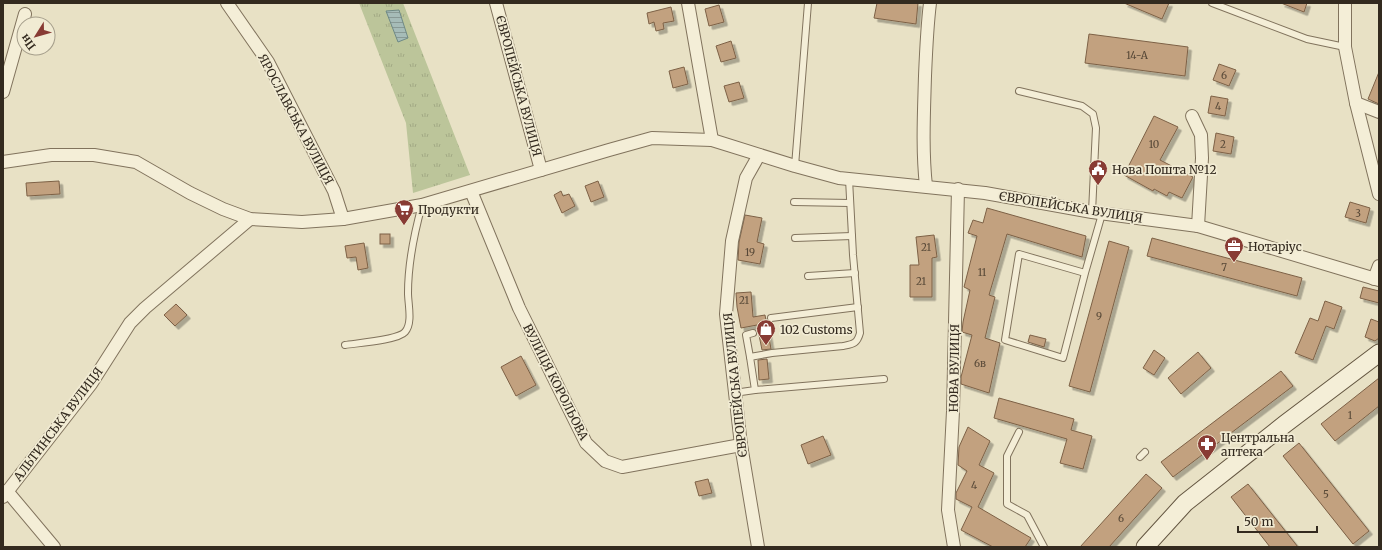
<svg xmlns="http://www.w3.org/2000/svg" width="1382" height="550" font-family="Merriweather,serif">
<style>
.grass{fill:url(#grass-tufts)}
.water{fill:url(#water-rules);stroke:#6e8985}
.building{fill:#c2a17f;stroke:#7d6146;filter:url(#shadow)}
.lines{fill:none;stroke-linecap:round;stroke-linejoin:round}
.lane-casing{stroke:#81735d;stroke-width:8}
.street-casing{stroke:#81735d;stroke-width:14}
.secondary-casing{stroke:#635540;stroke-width:19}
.lane{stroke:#f4eed7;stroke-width:6}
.street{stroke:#f4eed7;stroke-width:12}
.secondary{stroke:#f4eed7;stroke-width:17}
.labels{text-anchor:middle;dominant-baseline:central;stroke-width:3.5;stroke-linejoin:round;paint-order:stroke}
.number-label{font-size:10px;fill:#574837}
.street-label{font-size:12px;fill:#332a1f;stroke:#f1ebd3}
.poi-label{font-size:12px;fill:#332a1f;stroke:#f1ebd3;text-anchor:start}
</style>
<defs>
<pattern id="grass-tufts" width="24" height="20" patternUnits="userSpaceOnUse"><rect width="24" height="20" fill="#bcc59a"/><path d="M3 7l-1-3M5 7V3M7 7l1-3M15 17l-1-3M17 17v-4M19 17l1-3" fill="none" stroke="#a2a984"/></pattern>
<pattern id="water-rules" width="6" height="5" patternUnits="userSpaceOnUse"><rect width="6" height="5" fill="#a6bcb8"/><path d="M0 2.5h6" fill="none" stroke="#889995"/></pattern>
<filter id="shadow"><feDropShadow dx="3.5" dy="3.5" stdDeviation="0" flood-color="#0004"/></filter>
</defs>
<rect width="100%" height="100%" fill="#e8e1c5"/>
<path class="grass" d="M359,3H403L470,175L413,193L406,123Z"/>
<path class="water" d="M399,10L408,38L398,42L386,11Z"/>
<g class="building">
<path d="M877,3H918L916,24L874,18Z"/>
<path d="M1124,3H1169L1162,19Z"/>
<path d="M1281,3H1307L1304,12Z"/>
<path d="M719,5L724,22L709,26L705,9Z"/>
<path d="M671,7L674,21L663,23L664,29L656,31L654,22L649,24L647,13Z"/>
<path d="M1089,34L1188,47L1185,76L1085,63Z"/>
<path d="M731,41L736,58L721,62L716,46Z"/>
<path d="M1219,64L1236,70L1229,86L1213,80Z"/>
<path d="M684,67L688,84L673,88L669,71Z"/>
<path d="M1379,72V104L1368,99Z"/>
<path d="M739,82L744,98L729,102L724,86Z"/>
<path d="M1211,96L1228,99L1225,116L1208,113Z"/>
<path d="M1154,116L1178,127L1160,160L1193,177L1182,198L1169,192L1167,196L1154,189L1153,191L1124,175Z"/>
<path d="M1216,133L1234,137L1231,154L1213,151Z"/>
<path d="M59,181L60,194L27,196L26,183Z"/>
<path d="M598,181L604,197L591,202L585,186Z"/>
<path d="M561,191L563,196L569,194L575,206L562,213L554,195Z"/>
<path d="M1350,202L1370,208L1366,223L1345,217Z"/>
<path d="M987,208L1086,236L1082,257L1007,234L989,295L995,297L985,338L1000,343L989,393L961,384V377L972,335L962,332L963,322L970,290L964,287L977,236L968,233L973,220L983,223Z"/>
<path d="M745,215L762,218L757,242L764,244L760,264L738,260L739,242Z"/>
<rect x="380" y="234" width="10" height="10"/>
<path d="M934,235L937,257L932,258V297H910V265H919L916,237Z"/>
<path d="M1152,238L1302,278L1297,296L1147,256Z"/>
<path d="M1109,241L1129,247L1090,392L1069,386Z"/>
<path d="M364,243L368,268L358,270L356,257L347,258L345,246Z"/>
<path d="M1363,287L1379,291V303L1360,298Z"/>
<path d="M751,292L753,317L765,315L771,349L762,350L757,325L741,328L737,307L736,293Z"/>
<path d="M1325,301L1342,307L1334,329L1326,326L1313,360L1295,353L1310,318L1318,321Z"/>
<path d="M176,304L187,315L175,326L164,315Z"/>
<path d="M1371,319L1379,322V338L1375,341L1365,337Z"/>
<path d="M1030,335L1046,339L1044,347L1028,342Z"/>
<path d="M1154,350L1165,358L1154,375L1143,368Z"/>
<path d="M1198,352L1211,368L1181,394L1168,378Z"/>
<path d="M521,356L536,385L516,396L501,367Z"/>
<path d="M767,359L769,379L759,380L758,360Z"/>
<path d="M1281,371L1293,386L1173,477L1161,462Z"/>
<path d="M1379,378V406L1335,441L1321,424Z"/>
<path d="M999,398L1074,419L1071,430L1092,436L1083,469L1060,463L1067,439L994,418Z"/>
<path d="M968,427L990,441L979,465L994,473L978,507L1031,538L1025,547H993L961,530L972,507L956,499V493L967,471L958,465L959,447Z"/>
<path d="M823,436L831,455L808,464L801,445Z"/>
<path d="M1299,443L1369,531L1353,544L1283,456Z"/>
<path d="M1146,474L1162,488L1109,547H1080Z"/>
<path d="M708,479L712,493L699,496L695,482Z"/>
<path d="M1248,484L1298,547H1270L1231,497Z"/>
</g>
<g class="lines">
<g class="lane-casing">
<g id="lane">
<path d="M1212,3L1307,39L1345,47"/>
<path d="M1019,91L1082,106L1093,114L1096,128L1092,212"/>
<path d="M795,166L808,3"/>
<path d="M794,202L850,203"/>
<path d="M795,238L852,236"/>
<path d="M1085,273L1063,358L1005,340L1019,254L1085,273L1102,214"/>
<path d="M808,276L855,273"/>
<path d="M771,318L858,307"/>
<path d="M345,345C358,343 398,340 405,332C413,323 408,304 408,293C408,262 414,234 422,205"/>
<path d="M750,357L746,335L753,333"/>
<path d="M755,390L884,379"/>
<path d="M741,392L755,390L750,357L772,353L843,346C853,344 857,344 860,333L853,255L849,179"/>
<path d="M1019,432L1007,456V504L1027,515L1044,547"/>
<path d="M1140,457L1145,452"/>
</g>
</g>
<g class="street-casing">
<g id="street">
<path d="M227,3L268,62L334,191L343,219"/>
<path d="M496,3L541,170"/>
<path d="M688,3L712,140"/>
<path d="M1345,3V47L1356,103L1379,112"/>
<path d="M3,92L25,14"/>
<path d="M1356,103L1379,194"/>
<path d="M1192,116L1201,135L1202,158L1198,226"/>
<path d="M3,162L51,155H94L136,162L190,193L223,209L250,219L302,222L343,219L422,205L609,150L652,138L712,140L795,166L839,178L985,193L1092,212L1198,226L1379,280"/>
<path d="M926,186C922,150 924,112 925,76C926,52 927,27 930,3"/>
<path d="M471,191L519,308L586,443L605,461L622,467L741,445"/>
<path d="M1374,279L1379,266"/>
<path d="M7,491L54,547"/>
<path d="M3,497L91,384L130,323L145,308L250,219"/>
<path d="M758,547L741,445L726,314L732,241L746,178L759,155"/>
<path d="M954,547L948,510L953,411L958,189"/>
</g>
</g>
<g class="secondary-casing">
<path id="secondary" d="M1145,547L1185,503L1285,424L1379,353"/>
</g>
<use href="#lane" class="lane"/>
<use href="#street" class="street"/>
<use href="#secondary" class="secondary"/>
</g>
<defs>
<g id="civic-pin" transform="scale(1)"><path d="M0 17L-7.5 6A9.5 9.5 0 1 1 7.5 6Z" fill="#883b34" stroke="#f1ebd3"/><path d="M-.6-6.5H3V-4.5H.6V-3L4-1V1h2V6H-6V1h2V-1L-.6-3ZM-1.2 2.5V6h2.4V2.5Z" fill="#fff"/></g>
<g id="supermarket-pin" transform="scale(1)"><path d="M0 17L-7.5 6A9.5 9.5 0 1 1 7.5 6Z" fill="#883b34" stroke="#f1ebd3"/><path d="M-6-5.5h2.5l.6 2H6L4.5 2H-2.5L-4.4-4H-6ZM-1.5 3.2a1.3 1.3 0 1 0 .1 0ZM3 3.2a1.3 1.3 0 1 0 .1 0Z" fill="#fff"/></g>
<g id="office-pin" transform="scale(1)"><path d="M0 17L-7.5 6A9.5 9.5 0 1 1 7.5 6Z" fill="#883b34" stroke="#f1ebd3"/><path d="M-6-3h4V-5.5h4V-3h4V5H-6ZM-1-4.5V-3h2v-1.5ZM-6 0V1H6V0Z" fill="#fff"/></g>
<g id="shop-pin" transform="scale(1)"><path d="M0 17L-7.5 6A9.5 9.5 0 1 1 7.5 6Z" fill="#883b34" stroke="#f1ebd3"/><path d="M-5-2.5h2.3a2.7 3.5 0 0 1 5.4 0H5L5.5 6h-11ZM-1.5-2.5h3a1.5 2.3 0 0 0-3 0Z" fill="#fff"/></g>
<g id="pharmacy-pin" transform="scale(1)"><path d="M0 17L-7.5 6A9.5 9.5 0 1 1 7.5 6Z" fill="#883b34" stroke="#f1ebd3"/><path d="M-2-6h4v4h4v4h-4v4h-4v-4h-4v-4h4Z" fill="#fff"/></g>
</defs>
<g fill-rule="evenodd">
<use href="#civic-pin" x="1098" y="169"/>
<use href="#supermarket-pin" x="404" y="209"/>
<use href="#office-pin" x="1234" y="246"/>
<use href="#shop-pin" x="766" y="329"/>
<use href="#pharmacy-pin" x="1207" y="444"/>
</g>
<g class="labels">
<g class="number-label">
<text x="1137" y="55">14-А</text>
<text x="1224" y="75">6</text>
<text x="1218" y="106">4</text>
<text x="1154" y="144">10</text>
<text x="1223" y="144">2</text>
<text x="1358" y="213">3</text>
<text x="926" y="247">21</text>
<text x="750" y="252">19</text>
<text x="1224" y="267">7</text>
<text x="982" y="272">11</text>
<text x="921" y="281">21</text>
<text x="744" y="300">21</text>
<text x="1099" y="316">9</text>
<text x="980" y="363">6в</text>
<text x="1350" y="415">1</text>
<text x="974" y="485">4</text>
<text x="1326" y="494">5</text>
<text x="1121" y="518">6</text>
</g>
<g class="street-label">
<text transform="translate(519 86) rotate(75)">ЄВРОПЕЙСЬКА ВУЛИЦЯ</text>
<text transform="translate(296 119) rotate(62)">ЯРОСЛАВСЬКА ВУЛИЦЯ</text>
<text transform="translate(1071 207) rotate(9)">ЄВРОПЕЙСЬКА ВУЛИЦЯ</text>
<text transform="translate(954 368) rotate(-89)">НОВА ВУЛИЦЯ</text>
<text transform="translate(556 382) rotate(63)">ВУЛИЦЯ КОРОЛЬОВА</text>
<text transform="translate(735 385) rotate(-96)">ЄВРОПЕЙСЬКА ВУЛИЦЯ</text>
<text transform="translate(58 424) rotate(-53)">АЛЬТИНСЬКА ВУЛИЦЯ</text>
</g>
<g class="poi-label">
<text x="1112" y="169">Нова Пошта №12</text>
<text x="418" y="209">Продукти</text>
<text x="1248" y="246">Нотаріус</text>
<text x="780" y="329">102 Customs</text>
<text x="1221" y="437">Центральна<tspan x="1221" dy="14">аптека</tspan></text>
</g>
</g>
<rect width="1382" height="550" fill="none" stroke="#332a1f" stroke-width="8"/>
<g transform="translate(36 36) rotate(233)"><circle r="19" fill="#f1ebd3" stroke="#a59e8b"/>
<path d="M0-3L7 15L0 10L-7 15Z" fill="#883b34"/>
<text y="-6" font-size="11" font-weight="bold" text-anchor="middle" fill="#332a1f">Пн</text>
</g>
<path d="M1238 526v6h79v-6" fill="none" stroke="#332a1f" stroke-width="2"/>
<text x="1244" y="526" font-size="12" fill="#332a1f" stroke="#f1ebd3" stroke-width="3" paint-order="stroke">50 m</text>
</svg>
